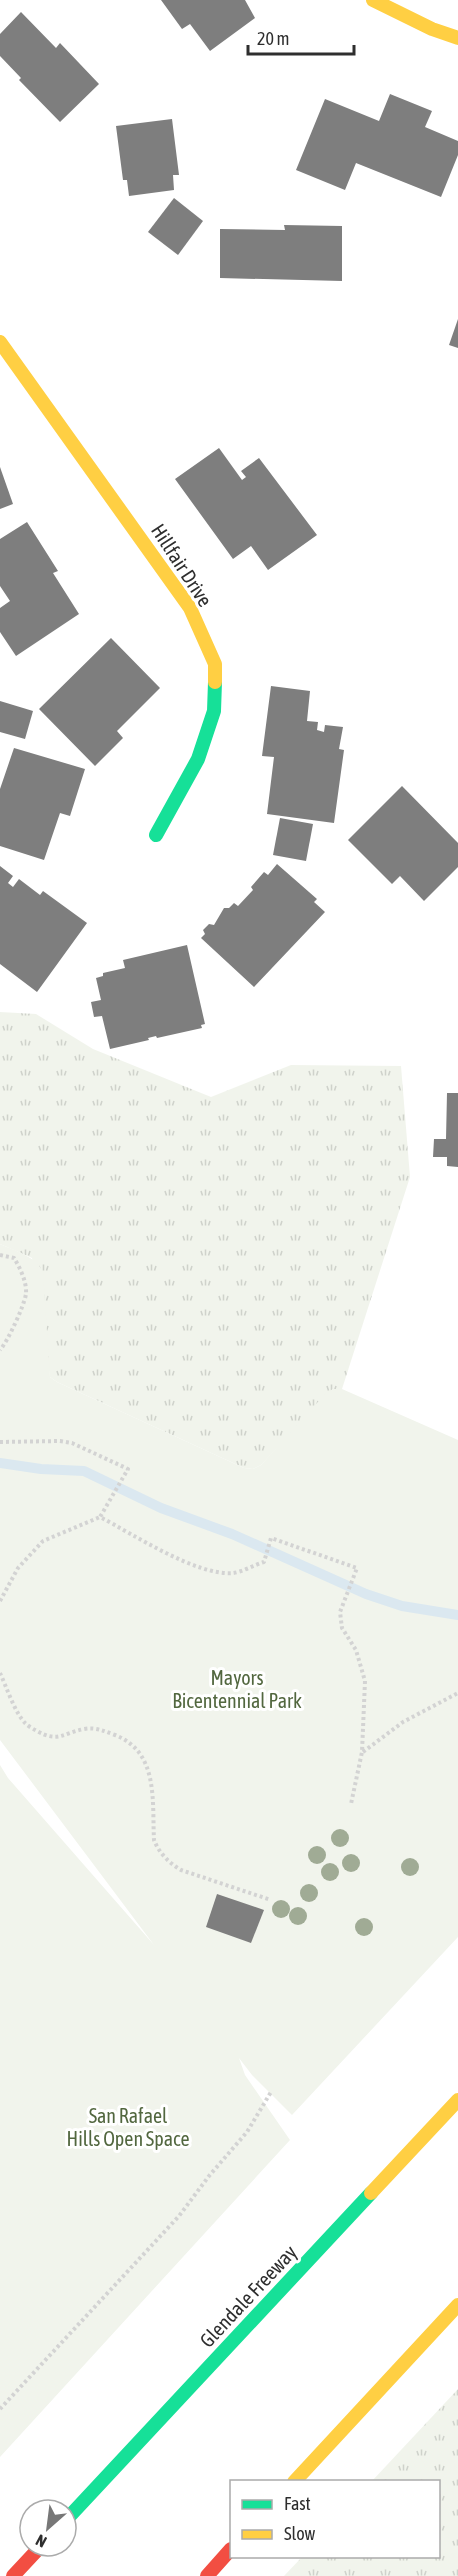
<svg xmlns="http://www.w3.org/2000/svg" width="458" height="2576" font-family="'Asap Condensed',sans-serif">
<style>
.grass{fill:url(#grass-tufts)}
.park{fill:#f1f4ec}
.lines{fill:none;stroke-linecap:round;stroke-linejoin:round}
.stream{stroke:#dbe8f0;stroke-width:10}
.building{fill:#7e7e7e}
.path{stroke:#d3d3d3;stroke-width:4;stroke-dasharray:3 3;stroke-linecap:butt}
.fast{stroke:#16e098;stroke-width:14}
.slow{stroke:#ffcf43;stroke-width:14}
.jam{stroke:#f24e42;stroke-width:14}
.tree{fill:#a0ab95}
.labels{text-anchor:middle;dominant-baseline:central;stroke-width:6;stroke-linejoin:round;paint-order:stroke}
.street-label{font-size:20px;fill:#2e2e2e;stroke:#fff}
.park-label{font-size:20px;fill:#52673f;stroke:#fff}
</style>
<defs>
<pattern id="grass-tufts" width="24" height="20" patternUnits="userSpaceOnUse" patternTransform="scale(1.5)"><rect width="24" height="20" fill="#f1f4ec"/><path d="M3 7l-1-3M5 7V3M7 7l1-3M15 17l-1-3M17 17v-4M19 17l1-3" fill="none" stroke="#cfd2cb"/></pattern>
</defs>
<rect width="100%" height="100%" fill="#fff"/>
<g class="grass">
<path d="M0,1012L36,1014L93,1049L211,1097L291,1065L401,1066L410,1177L342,1389H333L261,1465L253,1469L244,1468L57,1382L50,1377L32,1258L0,1244Z"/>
<path d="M458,2389V2576H284L302,2557L438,2556V2482L372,2481Z"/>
</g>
<path class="park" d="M0,1244C15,1251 36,1256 43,1272L50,1377L57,1382L244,1468L253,1469L261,1465L326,1393L333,1389H342L458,1440V1937L292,2115L252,2075L239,2058L245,2075L290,2140L0,2457V1765L8,1778L154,1945L0,1740Z"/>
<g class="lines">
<path class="stream" d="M0,1463L41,1469L84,1471L161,1508L232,1534L366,1594L402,1606L458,1615"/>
</g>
<g class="building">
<path d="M161,0H245L255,18L210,51L190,24L182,29Z"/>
<path d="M21,12L56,48L60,43L99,84L60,122L19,80L21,78L0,56V34Z"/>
<path d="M390,94L432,111L425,127L458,141V155L441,197L356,163L345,190L296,170L325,99L379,121Z"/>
<path d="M172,119L179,175H173L174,190L129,196L127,180H123L116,126Z"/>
<path d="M174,198L203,221L178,255L148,232Z"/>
<path d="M284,225L342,226V281L220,278V229L285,230Z"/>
<path d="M458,319V348L449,345Z"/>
<path d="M219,448L242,480L246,477L241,471L259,458L317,535L268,570L251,546L233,559L175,479Z"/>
<path d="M0,467L13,504L0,509Z"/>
<path d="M27,522L58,571L53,573L79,614L16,656L0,632V608L10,601L0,586V539Z"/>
<path d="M111,638L160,688L117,731L123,738L95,766L39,709Z"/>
<path d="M271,686L310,691L307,721L318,722L317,730L324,732L325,725L343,727L339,749L344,750L334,823L267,814L274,757L262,756Z"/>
<path d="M0,701L33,711L25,739L0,732Z"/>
<path d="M14,748L85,769L70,816L60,813L44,860L0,846V789Z"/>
<path d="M402,786L458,843V867L424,901L400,876L392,884L348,840Z"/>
<path d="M280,818L313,824L306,861L273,855Z"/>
<path d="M277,864L317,899L314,902L325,912L254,987L201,938L205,934L203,930L209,924L214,925L224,908H229L234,903L238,906L253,890L251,887L264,872L268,875Z"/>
<path d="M0,866L13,876L8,883L13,887L19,879L40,895L43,891L87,923L37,992L0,964Z"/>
<path d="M187,945L205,1024L201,1025L202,1028L157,1038L156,1036L148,1038L149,1040L110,1049L102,1016L94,1017L91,1002L101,1000L96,978L103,976V973L125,968L123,960Z"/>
<path d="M447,1093H458V1167L447,1166V1157H433L434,1139H446Z"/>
<path d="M217,1894L264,1910L251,1943L206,1927Z"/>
</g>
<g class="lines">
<g class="path">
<path d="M0,1255L14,1258C20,1268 27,1282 26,1294C24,1306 8,1341 0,1350"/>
<path d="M0,1442L60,1441L72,1443L128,1469L100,1517C133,1534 196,1576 233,1573C242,1572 254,1565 264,1562L271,1538L357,1568L340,1612L342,1628L356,1650L365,1681L362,1752L351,1804"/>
<path d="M0,1601L18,1568L43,1541L100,1517"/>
<path d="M0,1673C7,1688 14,1711 25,1723C28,1726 33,1729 37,1731C58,1743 63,1733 84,1729C96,1727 104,1731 115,1735C159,1752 152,1801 154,1840C159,1853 169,1863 181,1870L271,1900"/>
<path d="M363,1752L403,1722L458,1693"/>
<path d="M0,2409L179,2216L209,2176L247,2132L271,2092"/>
</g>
<g class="fast">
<path d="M156,835L198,759L214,711L215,682"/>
<path d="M66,2520L371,2193"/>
</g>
<g class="slow">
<path d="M373,0L432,29L458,38"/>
<path d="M0,342L190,608L215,664V682"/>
<path d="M371,2193L458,2100"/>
<path d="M294,2482L458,2305"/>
</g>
<g class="jam">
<path d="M13,2576L41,2546"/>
<path d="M207,2576L231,2549"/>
</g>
</g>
<g class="tree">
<circle cx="340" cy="1838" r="9"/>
<circle cx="317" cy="1855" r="9"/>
<circle cx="351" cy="1863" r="9"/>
<circle cx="410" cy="1867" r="9"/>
<circle cx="330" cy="1872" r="9"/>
<circle cx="309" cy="1893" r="9"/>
<circle cx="281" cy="1909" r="9"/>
<circle cx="298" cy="1916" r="9"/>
<circle cx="364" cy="1927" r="9"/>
</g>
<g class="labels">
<g class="street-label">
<text transform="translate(182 565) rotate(57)">Hillfair Drive</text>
<text transform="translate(248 2296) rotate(-47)">Glendale Freeway</text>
</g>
<g class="park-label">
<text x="237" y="1677">Mayors<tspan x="237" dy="23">Bicentennial Park</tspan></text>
<text x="128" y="2115">San Rafael<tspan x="128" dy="23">Hills Open Space</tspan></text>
</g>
</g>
<rect x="230" y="2480" width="210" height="78" fill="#ffffff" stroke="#ababab" stroke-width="1.5"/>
<rect x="242" y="2500" width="30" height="9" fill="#16e098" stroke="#ababab" stroke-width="1.5"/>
<text x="284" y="2510" font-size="18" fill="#2e2e2e">Fast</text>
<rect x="242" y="2530" width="30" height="9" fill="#ffcf43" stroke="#ababab" stroke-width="1.5"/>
<text x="284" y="2540" font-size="18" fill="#2e2e2e">Slow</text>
<g transform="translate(48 2528) rotate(208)"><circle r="28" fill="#ffffff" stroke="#ababab" stroke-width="1.5"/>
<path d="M0-4.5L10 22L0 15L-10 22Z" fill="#777777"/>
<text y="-9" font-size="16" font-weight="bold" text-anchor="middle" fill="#2e2e2e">N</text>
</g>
<path d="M248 45v9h106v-9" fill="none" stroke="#2e2e2e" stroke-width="3"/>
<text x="257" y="45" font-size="18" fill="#2e2e2e" stroke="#ffffff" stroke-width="4.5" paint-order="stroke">20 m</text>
</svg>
